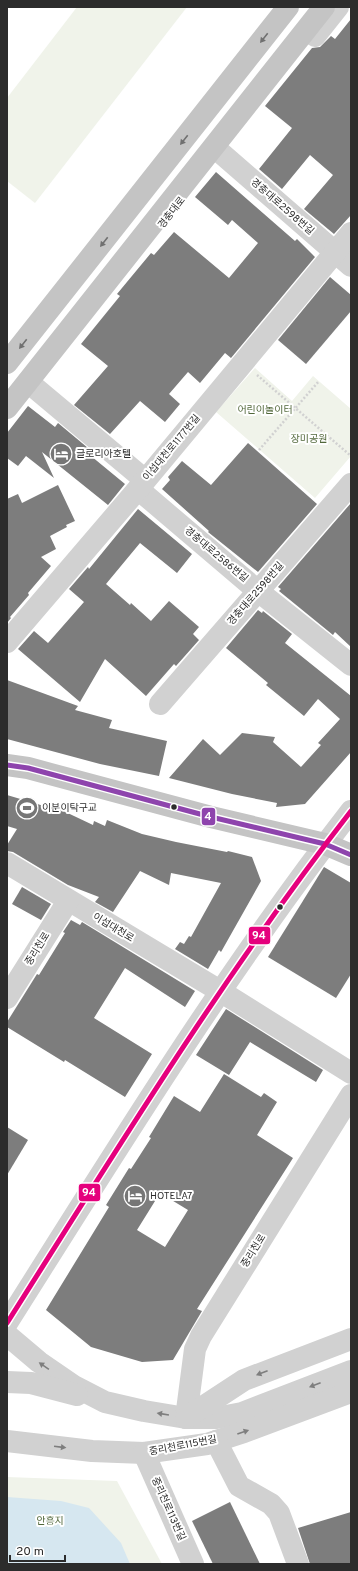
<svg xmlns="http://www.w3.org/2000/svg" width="358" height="1571" font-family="Overpass,'Noto Sans KR',sans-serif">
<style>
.green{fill:#f0f3ea}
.water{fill:#d6e7f0}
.building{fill:#7d7d7d;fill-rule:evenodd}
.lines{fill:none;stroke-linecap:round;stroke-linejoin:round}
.path{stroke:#d1d1d1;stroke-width:2.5;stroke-dasharray:2 2;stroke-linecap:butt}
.minor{stroke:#d1d1d1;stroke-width:22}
.major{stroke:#c4c4c4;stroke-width:22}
.bus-1-casing{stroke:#fff;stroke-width:8}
.bus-2-casing{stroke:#fff;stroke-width:8}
.bus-1{stroke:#8e44ad;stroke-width:5}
.bus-2{stroke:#e5007d;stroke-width:5}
.oneway{fill:#707070}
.oneway2{fill:#7e7e7e}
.bus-dot{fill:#2c2c2c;stroke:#fff;stroke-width:1.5}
.labels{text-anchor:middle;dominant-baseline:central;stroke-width:4;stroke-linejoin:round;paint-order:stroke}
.street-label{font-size:10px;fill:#2c2c2c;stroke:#fff}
.park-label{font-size:10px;fill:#51673a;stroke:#fff}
.poi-label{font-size:10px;fill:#2c2c2c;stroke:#fff;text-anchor:start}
.line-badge{stroke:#fff;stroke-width:1.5}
.badge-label{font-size:11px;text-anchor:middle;font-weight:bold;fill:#fff}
</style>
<rect width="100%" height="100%" fill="#fff"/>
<g class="green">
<path d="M77,7H187L35,203L7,181V98Z"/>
<path d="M255,368L292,401L313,376L351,409V456L315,498L216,412Z"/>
<path d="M7,1477L117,1481L162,1564H7Z"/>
</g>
<path class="water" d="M7,1497L61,1501L89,1508L121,1543L130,1564H7Z"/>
<g class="building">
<path d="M351,19V215L334,234L304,209L333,175L310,155L282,189L259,169L292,128L265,106L312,48L320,47L331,36L335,39Z"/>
<path d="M216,172L295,241L297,239L315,257L231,358L225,353L200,383L188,372L169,394L180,404L165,422L140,401L110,434L74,405L108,366L81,344L120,296L117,294L151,253L154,255L174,232L229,278L258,243L232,220L228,225L195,197Z"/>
<path d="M330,277L351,295V311L306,364L278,340Z"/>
<path d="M28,406L55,427L58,423L94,453L91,456L125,484L108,505L42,452L54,478L26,456L18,466L7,458V433Z"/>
<path d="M248,443L317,504L258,572L208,532L209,531L162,489L170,480L168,477L182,461L211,485Z"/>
<path d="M58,485L75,521L66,525L67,527L50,536L56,549L41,557L51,566L28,593L29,595L10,617L11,618L7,623V499L18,494L22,503Z"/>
<path d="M351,503V647L335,632L333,635L279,591L281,589L278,587Z"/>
<path d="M138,509L192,554L177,573L140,543L106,584L130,605L131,603L151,621L169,601L199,627L193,634L199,640L176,666L174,664L146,696L105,659L80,702L18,649L34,631L48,643L84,602L69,589L88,567L89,569Z"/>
<path d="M258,610L262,613L263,611L292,634L285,643L351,696V752L305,804L276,807L277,803L232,794L169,778L203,739L220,755L242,733L275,737L273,742L301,767L321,745L318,743L340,719L318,699L304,716L266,685L268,683L226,648Z"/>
<path d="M7,680L78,706L75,710L112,720L109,728L167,741L159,776L100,764L7,739Z"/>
<path d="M7,795L54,809L55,807L93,825L94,821L105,826L107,820L142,834L176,842L227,852L228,851L252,857L261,881L221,952L219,950L208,969L175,949L180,942L184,944L189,936L191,937L221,883L171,873L169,885L140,871L113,912L95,902L99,897L68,885L13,852L7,851V845L17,829L7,826Z"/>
<path d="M324,867L351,883V974L336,998L268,957Z"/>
<path d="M22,887L51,904L41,920L12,904Z"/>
<path d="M71,920L80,925L82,922L195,991L185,1007L125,968L94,1018L152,1054L125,1097L65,1060L64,1062L7,1027V1022L37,974L39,975L65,933L63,932Z"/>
<path d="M226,1009L323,1070L316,1082L250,1042L229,1075L196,1055Z"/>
<path d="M224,1074L261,1097L264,1093L277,1102L257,1135L293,1158L197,1309L202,1311L173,1360L142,1362L91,1347L46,1310L109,1207L106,1205L129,1168L131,1169L151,1138L149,1137L174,1096L200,1112ZM160,1193L188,1210L165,1247L137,1230Z"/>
<path d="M7,1127L28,1140L7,1175Z"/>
<path d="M230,1502L260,1564H213L192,1521Z"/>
<path d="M351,1512V1564H310L298,1528Z"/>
</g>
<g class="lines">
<g class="path">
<path d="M257,375L351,456"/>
<path d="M259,450L319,381"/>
</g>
<g class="minor">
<path d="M315,36L338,7"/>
<path d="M214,147L351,266"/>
<path d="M28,382L145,480"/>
<path d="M138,489L258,591L351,665"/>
<path d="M7,642L138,489L351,233"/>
<path d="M160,704L351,484"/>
<path d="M7,863L220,991L351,1073"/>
<path d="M7,998L68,901"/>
<path d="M7,1323C117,1149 225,973 351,811"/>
<path d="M7,1335L39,1362L74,1386L105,1402L144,1411L186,1418H216L242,1413L351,1371"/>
<path d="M7,1382L31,1383L77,1395"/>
<path d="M186,1418L195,1349L201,1336L351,1095"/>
<path d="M186,1418L244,1380L351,1339"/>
<path d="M7,1441L92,1451L144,1453L207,1444L244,1432L351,1392"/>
<path d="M216,1441L239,1486L271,1504L279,1513L298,1564"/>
<path d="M144,1453L193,1564"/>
</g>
<g class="major">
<path d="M7,363L288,7"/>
<path d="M7,408L324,7"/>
<path d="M7,765L28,768L211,817L325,844L351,855"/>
</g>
<g class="bus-1-casing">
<path id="bus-1" d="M7,765L28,768L211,817L325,844L351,855"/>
</g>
<g class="bus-2-casing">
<path id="bus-2" d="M7,1323C117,1149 225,973 351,811"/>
</g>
<use href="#bus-1" class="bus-1"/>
<use href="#bus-2" class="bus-2"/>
</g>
<defs><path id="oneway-solid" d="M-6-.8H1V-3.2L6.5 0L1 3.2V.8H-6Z"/></defs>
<g class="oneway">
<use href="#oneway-solid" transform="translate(264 38) rotate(128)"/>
<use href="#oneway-solid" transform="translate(184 140) rotate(128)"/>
<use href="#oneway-solid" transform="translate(104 242) rotate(128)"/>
<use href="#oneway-solid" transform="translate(23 344) rotate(128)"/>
</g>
<g class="oneway2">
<use href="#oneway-solid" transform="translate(44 1366) rotate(-145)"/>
<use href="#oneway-solid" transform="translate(262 1373) rotate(159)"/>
<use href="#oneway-solid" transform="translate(315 1385) rotate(159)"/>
<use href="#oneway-solid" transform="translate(163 1414) rotate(-171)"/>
<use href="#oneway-solid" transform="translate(243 1432) rotate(-19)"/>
<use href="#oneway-solid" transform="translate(60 1447) rotate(7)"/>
</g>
<defs>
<g id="hotel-disc" transform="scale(1.15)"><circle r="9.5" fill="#767676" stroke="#fff"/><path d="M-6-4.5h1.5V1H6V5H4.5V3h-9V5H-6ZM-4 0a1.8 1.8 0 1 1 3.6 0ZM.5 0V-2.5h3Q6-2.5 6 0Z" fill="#fff"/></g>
<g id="stadium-disc" transform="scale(1.15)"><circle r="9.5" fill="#767676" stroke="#fff"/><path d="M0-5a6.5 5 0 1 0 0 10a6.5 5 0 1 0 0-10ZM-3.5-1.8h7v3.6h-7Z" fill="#fff"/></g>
</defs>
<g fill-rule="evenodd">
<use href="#hotel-disc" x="61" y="454"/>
<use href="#stadium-disc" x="27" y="808"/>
<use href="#hotel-disc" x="135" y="1196"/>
</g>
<g class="bus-dot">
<circle cx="174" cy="807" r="3.5"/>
<circle cx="280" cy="907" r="3.5"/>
</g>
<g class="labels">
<g class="street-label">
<text transform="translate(282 207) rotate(41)">경충대로2598번길</text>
<text transform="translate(172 213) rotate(-52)">경충대로</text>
<text transform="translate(172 448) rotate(-50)">이섭대천로1177번길</text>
<text transform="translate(216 555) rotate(40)">경충대로2586번길</text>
<text transform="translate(256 594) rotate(-49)">경충대로2598번길</text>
<text transform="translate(113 928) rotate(31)">이섭대천로</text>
<text transform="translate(38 949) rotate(-58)">중리천로</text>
<text transform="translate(254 1251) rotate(-58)">중리천로</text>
<text transform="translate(183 1446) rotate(-11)">중리천로115번길</text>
<text transform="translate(168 1509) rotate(66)">중리천로113번길</text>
</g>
<g class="park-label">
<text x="265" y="410">어린이놀이터</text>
<text x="309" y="439">장미공원</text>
<text x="50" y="1521">안흥지</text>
</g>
<g class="poi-label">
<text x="76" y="454">글로리아호텔</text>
<text x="42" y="808">이분이탁구교</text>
<text x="150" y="1196">HOTELA7</text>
</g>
</g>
<g class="line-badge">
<rect x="201" y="807" width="15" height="19" rx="4" fill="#8e44ad"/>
<rect x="248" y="926" width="23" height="19" rx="4" fill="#e5007d"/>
<rect x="78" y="1183" width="23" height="19" rx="4" fill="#e5007d"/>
</g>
<g class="badge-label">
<text x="208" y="820">4</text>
<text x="259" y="939">94</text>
<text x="89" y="1196">94</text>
</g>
<rect width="358" height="1571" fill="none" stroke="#2c2c2c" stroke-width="16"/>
<path d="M10 1555v6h55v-6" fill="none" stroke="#2c2c2c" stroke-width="2"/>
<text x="16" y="1555" font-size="12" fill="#2c2c2c" stroke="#ffffff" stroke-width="3" paint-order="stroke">20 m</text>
</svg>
